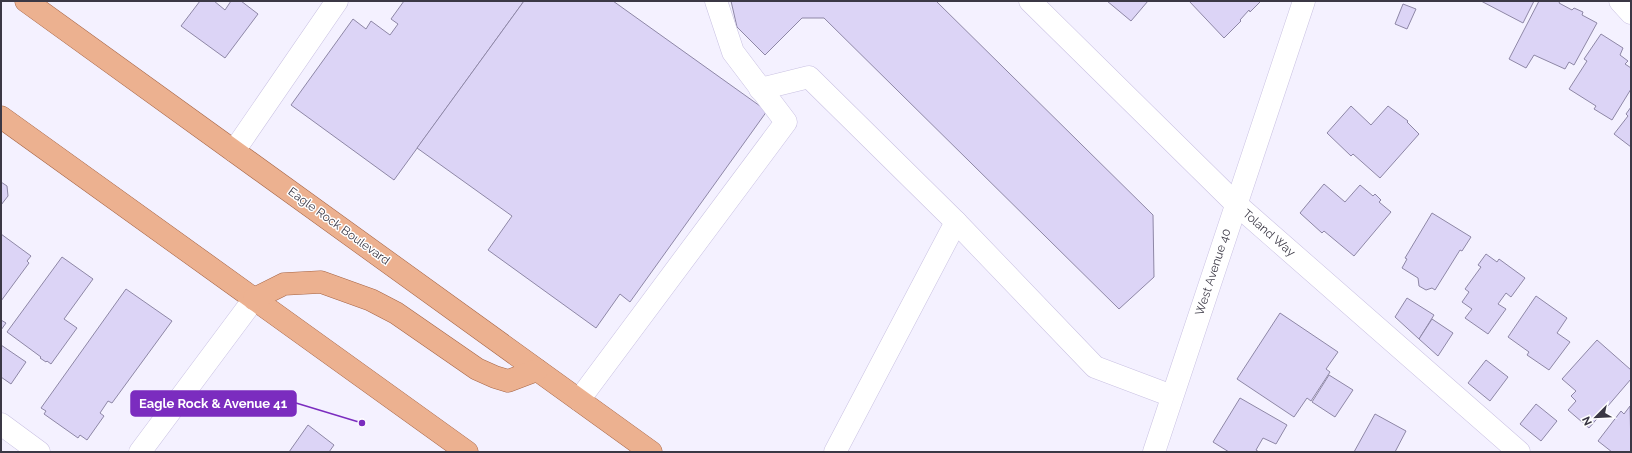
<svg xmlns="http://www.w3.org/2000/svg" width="1632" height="453" font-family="Raleway,sans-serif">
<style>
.building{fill:#dcd4f6;stroke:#8e87a6}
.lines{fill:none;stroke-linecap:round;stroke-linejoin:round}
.minor-casing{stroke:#c9c1e2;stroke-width:23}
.major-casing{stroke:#a66546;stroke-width:23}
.minor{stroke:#fff;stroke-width:22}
.major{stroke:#ecb190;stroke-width:22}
.labels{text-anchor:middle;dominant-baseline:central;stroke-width:3;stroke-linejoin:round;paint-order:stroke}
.street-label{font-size:12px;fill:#3b3845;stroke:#fff}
.leader{fill:none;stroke:#7b2cbf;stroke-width:1.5}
.callout-dot{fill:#7b2cbf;stroke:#fff;stroke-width:1.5}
.callout{fill:#7b2cbf;stroke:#7b2cbf;stroke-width:1.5}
.callout-label{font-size:13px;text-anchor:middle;font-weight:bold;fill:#fff}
</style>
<rect width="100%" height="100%" fill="#f4f1ff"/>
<g class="building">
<path d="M200,1H214L225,10L231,1H241L258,14L225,58L181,26Z"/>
<path d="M404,1H524L394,180L291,105L353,19L366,29L371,21L390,35L398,24L391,19Z"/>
<path d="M524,1H613L767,111L630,302L620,294L596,328L488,250L512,216L417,148Z"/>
<path d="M731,1H936L1153,215L1154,277L1119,309L824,18H802L765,55L737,27Z"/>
<path d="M1107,1H1148L1131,21Z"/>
<path d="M1189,1H1261L1250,12L1249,10L1240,20L1241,21L1224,38Z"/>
<path d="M1481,1H1534L1523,23Z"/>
<path d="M1539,1H1560L1559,3L1572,10L1574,8L1583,12L1582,15L1597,23L1574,65L1569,62L1565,69L1534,55L1526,68L1509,59Z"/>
<path d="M1403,4L1416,9L1407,29L1395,24Z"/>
<path d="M1601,34L1623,48L1620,55L1628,61L1625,64L1631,68V89L1612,120L1594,109L1596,106L1569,89L1587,61L1584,59Z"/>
<path d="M1351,106L1371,125L1388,106L1408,121L1407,122L1419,134L1380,178L1353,154L1351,156L1327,133Z"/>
<path d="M1631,107V147L1614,134L1628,116L1626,114Z"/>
<path d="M1,182L7,186L8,196L1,205Z"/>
<path d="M1324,184L1345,202L1360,185L1373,196L1375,194L1381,200L1379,202L1391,212L1354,256L1324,231L1322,233L1300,213Z"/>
<path d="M1432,213L1471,237L1462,251L1460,250L1435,290L1432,288L1426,290L1419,286L1418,278L1402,268L1407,259L1405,258Z"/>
<path d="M1,234L31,256L27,261L29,263L1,301Z"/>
<path d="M1486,254L1497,262L1499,259L1525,278L1511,297L1506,293L1498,304L1506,309L1488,334L1465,318L1472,309L1462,302L1469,292L1465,289L1481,267L1478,265Z"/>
<path d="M62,257L93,279L64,319L77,328L51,364L47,361L46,362L40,358L41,357L7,332Z"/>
<path d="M126,289L172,321L112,403L108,401L100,413L104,416L87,440L80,435L78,438L44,414L46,411L41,408Z"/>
<path d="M1536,296L1567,318L1557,333L1570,342L1549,370L1527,355L1529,352L1508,337Z"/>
<path d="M1407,298L1434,315L1419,339L1395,317Z"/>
<path d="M1280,313L1338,352L1326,369L1330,372L1311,401L1307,398L1294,417L1237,379Z"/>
<path d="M1432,319L1453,333L1438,356L1419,339Z"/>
<path d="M1,320L6,323L1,330Z"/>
<path d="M1597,340L1631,370V379L1589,428L1568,410L1576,401L1571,396L1576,391L1562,379Z"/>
<path d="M1,345L26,362L11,384L1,377Z"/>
<path d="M1486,360L1508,377L1490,401L1468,383Z"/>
<path d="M1329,375L1353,390L1335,417L1312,402Z"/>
<path d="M1240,398L1287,425L1276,444L1263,438L1256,450L1259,452H1229L1213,442Z"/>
<path d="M1536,404L1557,421L1541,441L1520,424Z"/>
<path d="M1630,406L1631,452H1612L1598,441L1621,411L1624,414Z"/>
<path d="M1375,414L1406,431L1395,452H1354Z"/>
<path d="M308,425L334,445L329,452H289Z"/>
</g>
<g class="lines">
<g class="minor-casing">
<g id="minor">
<path d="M1030,1L1236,204L1519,452"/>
<path d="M1620,1L1631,13"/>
<path d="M760,89L809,77L956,222L1095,367L1172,396"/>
<path d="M234,151L337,1"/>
<path d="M579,400L786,122L733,52L716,1"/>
<path d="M1,424L39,452"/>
<path d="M140,452L254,299"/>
<path d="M835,452L956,222"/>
<path d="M1154,452L1304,1"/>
</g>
</g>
<g class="major-casing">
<g id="major">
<path d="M26,1L651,452"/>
<path d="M1,117L467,452"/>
<path d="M254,299L284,284L321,282L371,300L396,313L477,369L495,377L508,381L537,370"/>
</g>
</g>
<use href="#minor" class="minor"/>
<use href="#major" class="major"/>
</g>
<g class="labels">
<g class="street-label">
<text transform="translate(339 226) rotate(36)">Eagle Rock Boulevard</text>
<text transform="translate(1269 233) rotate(41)">Toland Way</text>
<text transform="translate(1213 272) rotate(-72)">West Avenue 40</text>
</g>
</g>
<path class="leader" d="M362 423L296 403"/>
<circle class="callout-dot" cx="362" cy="423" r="4"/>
<rect class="callout" x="131" y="391" width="165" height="25" rx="4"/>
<g class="callout-label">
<text x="213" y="408">Eagle Rock &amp; Avenue 41</text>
</g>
<rect width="1632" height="453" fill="none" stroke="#3b3845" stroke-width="4"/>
<g transform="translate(1596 417) rotate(246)" stroke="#ffffff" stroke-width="3" paint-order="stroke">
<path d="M0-3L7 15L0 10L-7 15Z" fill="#3b3845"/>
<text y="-6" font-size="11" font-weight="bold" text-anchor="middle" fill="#3b3845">N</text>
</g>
</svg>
